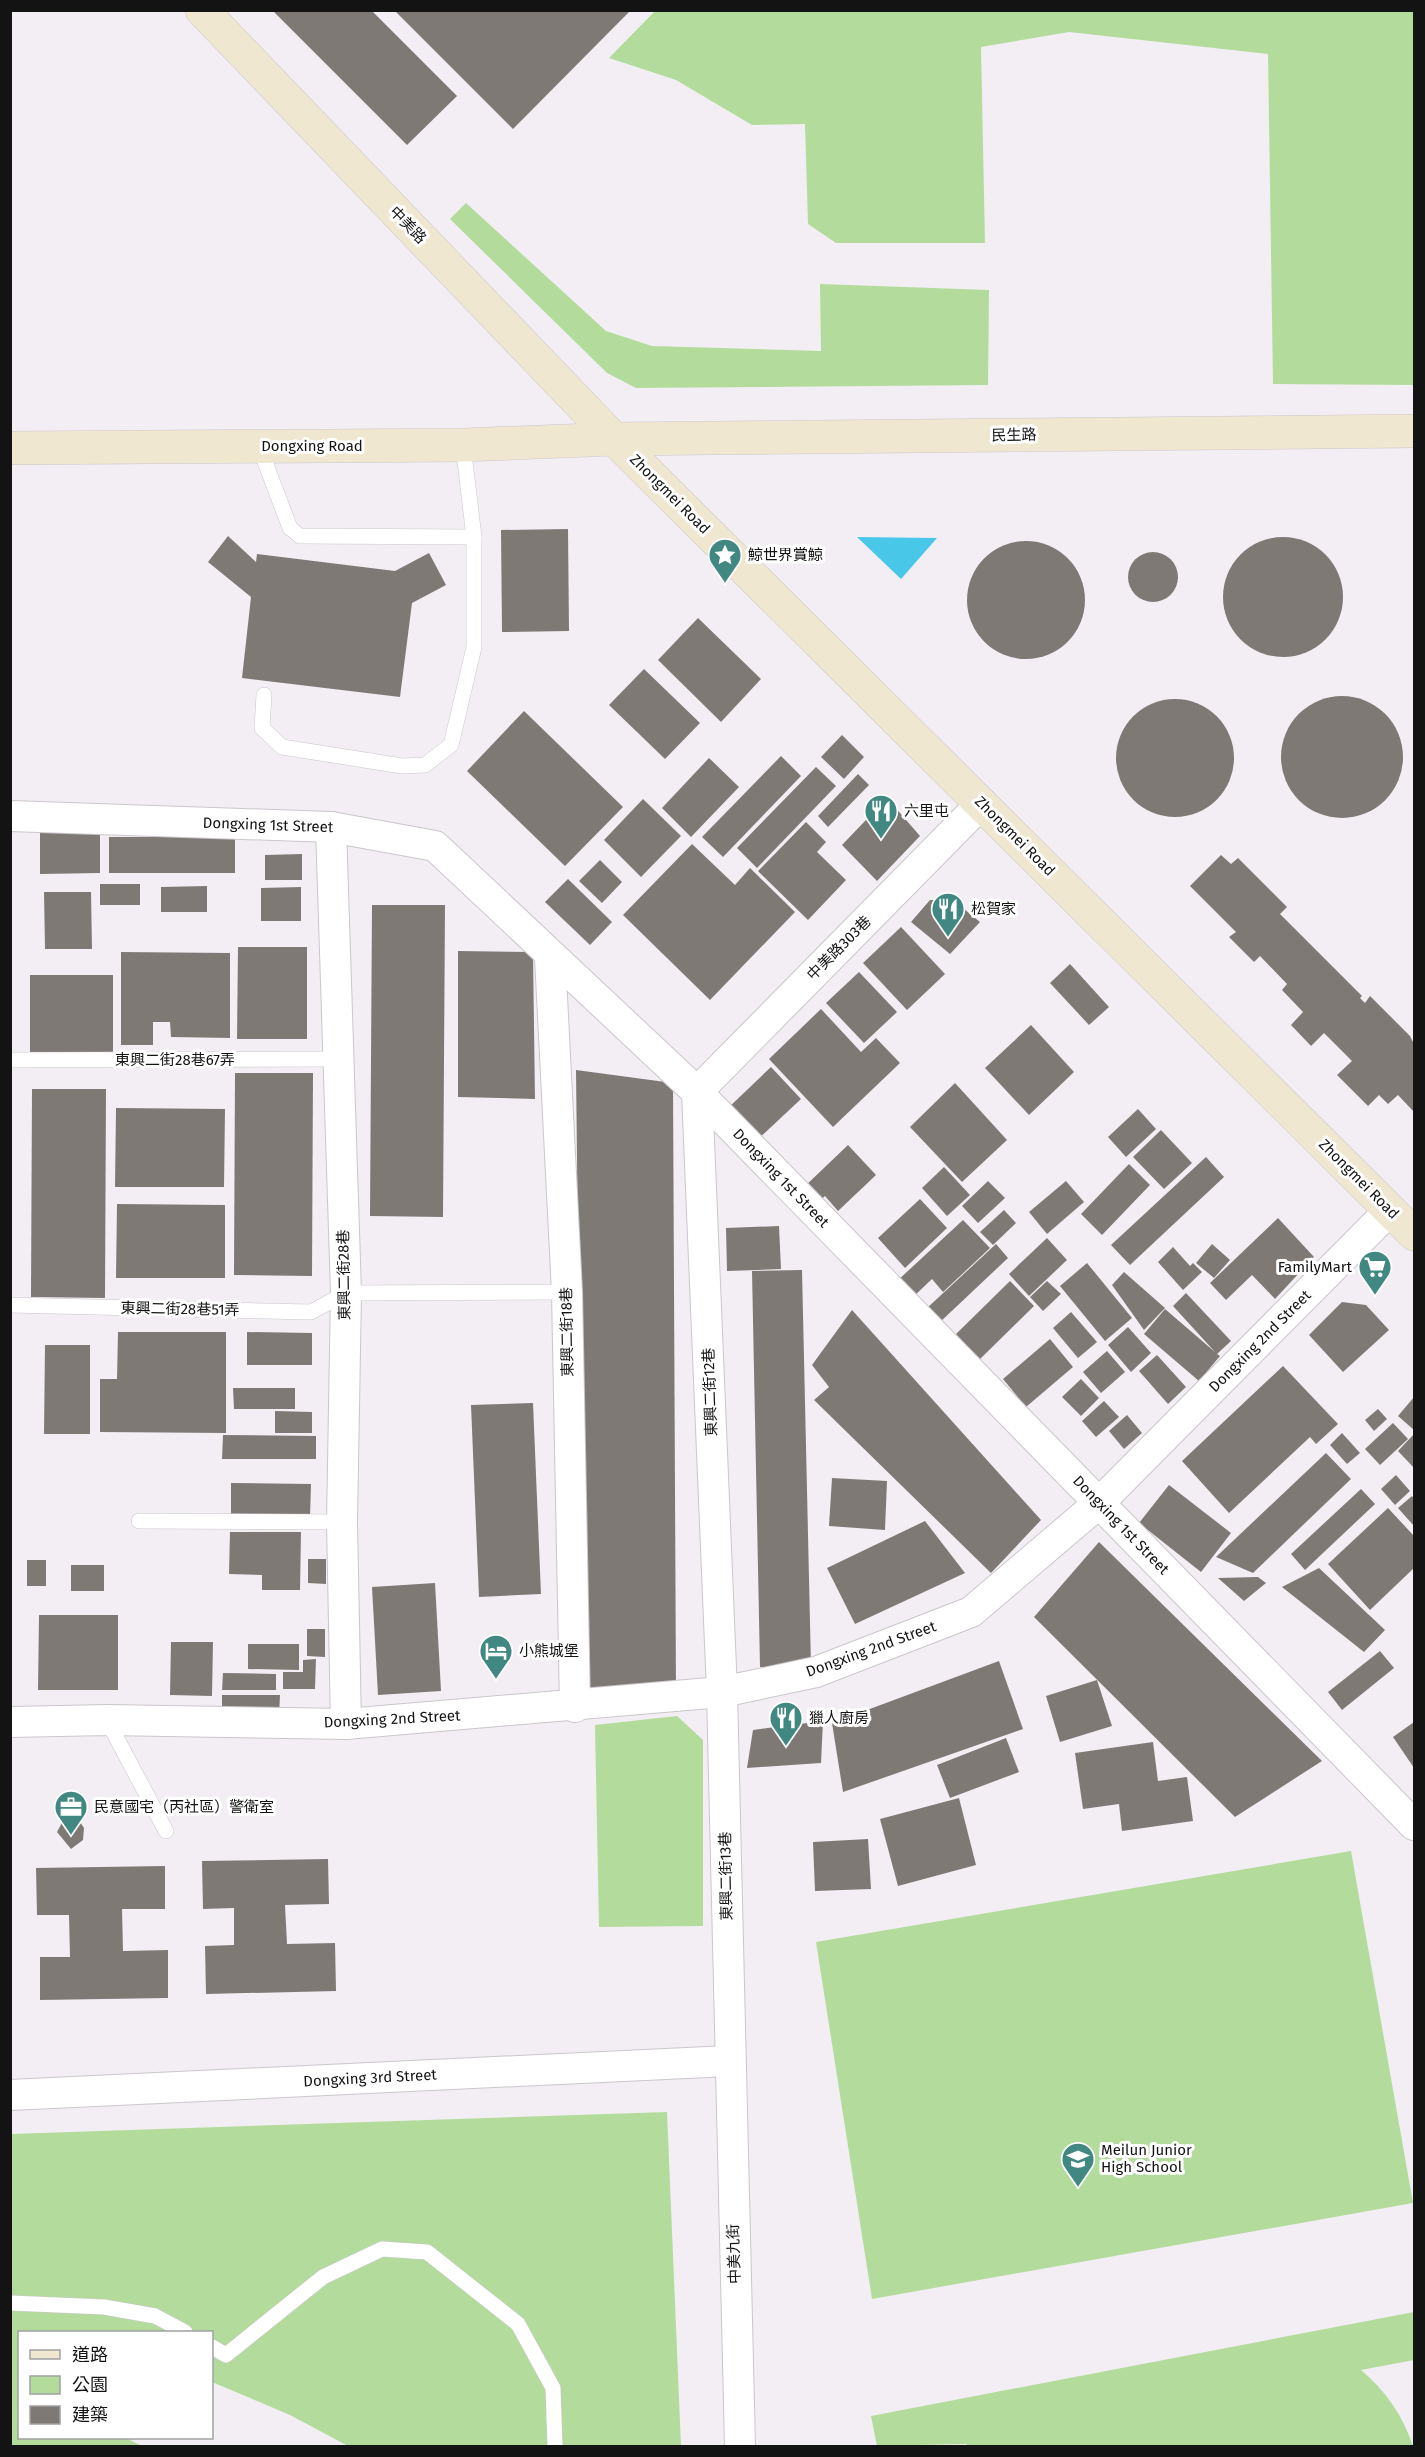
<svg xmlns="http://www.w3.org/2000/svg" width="1425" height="2457" font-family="'Fira Sans','Noto Sans TC',sans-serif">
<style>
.green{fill:#b3dc9c}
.water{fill:#49c7e9}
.building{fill:#7f7976}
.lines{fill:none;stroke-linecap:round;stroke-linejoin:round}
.lane-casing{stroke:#cbc6cb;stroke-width:16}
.street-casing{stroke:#cbc6cb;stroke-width:32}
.secondary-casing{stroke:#cbc6cb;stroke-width:34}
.lane{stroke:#fff;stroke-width:15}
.street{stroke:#fff;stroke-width:30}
.secondary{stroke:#efe7d0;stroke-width:33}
.labels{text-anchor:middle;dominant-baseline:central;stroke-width:6;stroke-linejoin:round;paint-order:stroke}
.street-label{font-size:15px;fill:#141314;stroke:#fff}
.poi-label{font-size:15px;fill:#141314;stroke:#fff;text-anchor:start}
</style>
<rect width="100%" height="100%" fill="#f3eef4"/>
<g class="green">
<path d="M656,10L1414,11V385L1273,384L1268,54L1069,32L981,47L985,243H836L808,224L805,124L752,125L676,80L609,58Z"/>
<path d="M466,203L606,331L652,346L821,351L820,284L989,290L988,385L636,388L607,373L450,219Z"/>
<path d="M677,1716L703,1740V1926L599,1927L595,1725Z"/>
<path d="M1351,1851L1413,2203L872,2299L816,1942Z"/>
<path d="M667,2112L681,2446H348L290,2415L212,2382V2332H20V2438H126L142,2446H11V2134Z"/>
<path d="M1414,2312V2360L1361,2370C1386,2391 1403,2416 1413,2446H966L967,2444L877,2446L871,2416Z"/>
</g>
<path class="water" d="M857,537L937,538L901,579Z"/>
<g class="building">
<path d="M272,10H371L457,96L407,145Z"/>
<path d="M394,10H631L513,129Z"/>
<path d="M568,529L569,631L502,632L501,530Z"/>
<path d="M228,536L256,562L257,554L395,571L429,553L446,585L412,603L400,697L242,678L251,597L208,562Z"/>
<circle cx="1283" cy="597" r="60"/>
<circle cx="1026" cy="600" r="59"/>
<circle cx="1153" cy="577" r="25"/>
<path d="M698,618L761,679L721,722L658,660Z"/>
<path d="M644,669L700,723L665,759L609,705Z"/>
<circle cx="1342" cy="757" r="61"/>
<circle cx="1175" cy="758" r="59"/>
<path d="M524,711L623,807L565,866L467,771Z"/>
<path d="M842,735L864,757L844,779L821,757Z"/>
<path d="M781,756L801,776L723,857L702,837Z"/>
<path d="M709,758L739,787L691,837L662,808Z"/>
<path d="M816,767L836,786L757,868L737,848Z"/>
<path d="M858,774L869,785L828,827L818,816Z"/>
<path d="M887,798L920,836L877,881L842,845Z"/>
<path d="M643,799L681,836L641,877L604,840Z"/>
<path d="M806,822L826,842L817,852L846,880L808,920L758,871Z"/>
<path d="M40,827H100V873L40,874Z"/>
<rect x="109" y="837" width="126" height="36"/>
<path d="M692,844L735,885L750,868L795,912L710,1000L623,915Z"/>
<path d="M302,854V880H265V855Z"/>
<path d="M1221,855L1231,864L1238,858L1287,907L1280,914L1362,996L1360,998L1365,1003L1370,996L1410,1036L1414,1044V1112L1398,1095L1388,1104L1379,1095L1368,1106L1337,1075L1352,1061L1324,1033L1311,1046L1291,1025L1303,1012L1282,990L1287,984L1260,956L1254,962L1229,937L1236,932L1190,886Z"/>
<path d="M600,860L622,882L602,903L579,881Z"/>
<path d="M568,879L612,922L590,945L545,902Z"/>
<rect x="100" y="884" width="40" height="21"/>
<path d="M207,886V912H161V887Z"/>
<path d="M301,887V921H261V888Z"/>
<path d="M44,892H91L92,949H45Z"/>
<path d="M930,900H953L980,922L950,954L911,922Z"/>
<path d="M372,905H445L443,1217L370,1216Z"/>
<path d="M901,927L945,974L907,1010L863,963Z"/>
<path d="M238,947H307V1039H237Z"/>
<path d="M458,951L533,952L535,1099L458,1097Z"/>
<path d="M121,952L230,953V1038L171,1037L170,1022H153V1045H121Z"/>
<path d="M1070,964L1109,1007L1089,1025L1050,983Z"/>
<path d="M859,972L897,1012L864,1043L826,1003Z"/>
<rect x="30" y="975" width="83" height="81"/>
<path d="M821,1009L861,1052L876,1038L900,1063L833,1127L769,1059Z"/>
<path d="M1031,1025L1074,1072L1029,1115L985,1068Z"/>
<path d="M771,1067L801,1099L756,1141L726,1110Z"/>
<path d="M576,1070L673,1083L676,1694L583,1693Z"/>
<path d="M235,1073H313L312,1276L234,1275Z"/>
<path d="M955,1083L1007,1140L962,1182L910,1127Z"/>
<path d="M32,1089H106L105,1298L31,1297Z"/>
<path d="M116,1108L225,1109L224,1187H115Z"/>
<path d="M1138,1109L1156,1129L1126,1157L1108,1137Z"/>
<path d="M1161,1130L1192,1163L1164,1189L1133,1157Z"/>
<path d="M848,1145L876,1175L838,1211L825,1196L816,1204L802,1189Z"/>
<path d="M1206,1157L1224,1177L1130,1265L1111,1245Z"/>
<path d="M1129,1164L1150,1185L1102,1235L1081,1214Z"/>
<path d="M944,1167L970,1195L947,1216L922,1188Z"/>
<path d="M988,1181L1005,1198L978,1223L962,1206Z"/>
<path d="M1066,1181L1084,1202L1047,1234L1029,1212Z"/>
<path d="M920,1199L947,1228L905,1268L878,1238Z"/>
<path d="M117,1204L225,1205V1278H116Z"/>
<path d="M1004,1210L1016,1223L993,1245L980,1232Z"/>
<path d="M1278,1218L1314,1257L1275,1299L1252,1275L1226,1300L1210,1283Z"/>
<path d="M963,1220L990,1248L943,1292L932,1279L912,1298L896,1282Z"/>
<path d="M779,1226L781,1269L727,1271L726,1228Z"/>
<path d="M1047,1238L1067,1260L1029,1296L1009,1274Z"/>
<path d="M996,1244L1008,1258L939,1323L926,1309Z"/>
<path d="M1212,1244L1230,1260L1214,1278L1196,1263Z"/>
<path d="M1173,1247L1190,1266L1193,1263L1202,1272L1183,1290L1158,1262Z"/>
<path d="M1087,1263L1132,1318L1105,1341L1060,1286Z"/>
<path d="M802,1270L811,1666L760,1667L752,1271Z"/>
<path d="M1124,1272L1165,1308L1144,1330L1112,1285Z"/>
<path d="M1010,1281L1034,1306L978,1361L954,1336Z"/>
<path d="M1047,1281L1061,1294L1043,1311L1030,1297Z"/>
<path d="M1186,1293L1231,1341L1217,1354L1220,1356L1199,1381L1144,1334L1165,1309L1215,1352L1173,1306Z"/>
<path d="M1342,1302L1366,1305L1389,1330L1343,1372L1309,1335Z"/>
<path d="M852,1310L1041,1520L991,1573L814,1400L829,1387L812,1365Z"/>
<path d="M1071,1312L1097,1342L1078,1358L1053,1328Z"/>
<path d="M1128,1327L1151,1353L1131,1372L1108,1345Z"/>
<path d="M118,1332H226V1433L100,1432V1379H117Z"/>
<path d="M247,1332L312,1333V1365H247Z"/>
<path d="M1050,1339L1073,1367L1026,1407L1003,1379Z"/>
<path d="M45,1345H90V1434H44Z"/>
<path d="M1107,1351L1125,1372L1101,1393L1083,1372Z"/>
<path d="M1157,1355L1186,1387L1168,1404L1139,1371Z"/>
<path d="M1283,1366L1338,1424L1316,1444L1310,1437L1229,1513L1182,1461Z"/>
<path d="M1081,1379L1099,1398L1081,1416L1062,1397Z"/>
<path d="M233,1388H295V1409H234Z"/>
<path d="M1414,1397V1430L1398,1416Z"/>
<path d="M1104,1401L1119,1417L1096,1437L1082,1421Z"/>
<path d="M533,1403L541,1594L479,1597L471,1405Z"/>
<path d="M1378,1409L1387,1419L1374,1431L1365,1420Z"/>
<path d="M275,1411L312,1412V1433H275Z"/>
<path d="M1127,1415L1142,1433L1124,1449L1109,1431Z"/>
<path d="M1393,1423L1408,1439L1380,1465L1365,1449Z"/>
<path d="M1342,1433L1360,1453L1347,1464L1330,1445Z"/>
<path d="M1414,1434V1468L1398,1451Z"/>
<path d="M223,1435L316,1436V1459H222Z"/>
<path d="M1326,1453L1351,1479L1253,1573L1216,1557Z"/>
<path d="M1396,1475L1410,1491L1395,1505L1381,1489Z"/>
<path d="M832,1478L887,1481L885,1530L829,1526Z"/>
<path d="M231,1483L311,1484L310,1517H231Z"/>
<path d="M1169,1485L1231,1533L1201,1572L1139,1523Z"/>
<path d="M1361,1489L1375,1504L1305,1570L1291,1554Z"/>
<path d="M1412,1496L1414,1499V1526L1398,1508Z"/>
<path d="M1388,1508L1414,1536V1568L1370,1610L1328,1564Z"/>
<path d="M925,1521L965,1573L855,1624L827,1568Z"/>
<path d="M230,1532H301L300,1590H262V1575L229,1574Z"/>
<path d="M1099,1542L1322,1761L1235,1817L1034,1617Z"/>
<path d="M308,1559H326V1584L308,1583Z"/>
<rect x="27" y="1560" width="19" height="26"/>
<rect x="71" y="1565" width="33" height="26"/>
<path d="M1319,1568L1385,1630L1364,1652L1282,1587Z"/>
<path d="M1258,1577L1266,1583L1244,1601L1218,1578Z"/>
<path d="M435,1583L441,1691L378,1695L372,1587Z"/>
<path d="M39,1615H118V1690H38Z"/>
<path d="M307,1629H325V1657L307,1656Z"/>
<path d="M171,1642H213L212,1696L170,1695Z"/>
<path d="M248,1644H299V1670L248,1669Z"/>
<path d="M1380,1651L1394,1668L1342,1710L1328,1692Z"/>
<path d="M316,1659L315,1689H283V1672H303V1660Z"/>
<path d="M999,1661L1023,1729L843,1792L832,1723Z"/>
<path d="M223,1673L276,1674V1690H222Z"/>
<path d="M1097,1680L1112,1726L1060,1742L1046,1696Z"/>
<path d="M222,1695H280L279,1716H222Z"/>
<path d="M823,1721L821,1763L747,1768L753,1730Z"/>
<path d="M1414,1722V1768L1393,1737Z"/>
<path d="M1006,1738L1019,1772L950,1798L937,1765Z"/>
<path d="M1153,1742L1158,1781L1187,1777L1193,1821L1122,1831L1119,1804L1083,1809L1075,1753Z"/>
<path d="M959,1798L976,1865L898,1886L880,1819Z"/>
<path d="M64,1819H78L84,1828L83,1840L71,1849L57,1832Z"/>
<path d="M868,1839L871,1889L815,1891L813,1842Z"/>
<path d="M328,1859L329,1904L285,1905L287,1944L335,1943L336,1991L206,1994L205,1946L234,1945V1908L203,1909L202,1861Z"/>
<path d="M165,1866V1909H122L123,1951L168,1950V1998L40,2000V1957H70L69,1915H37L36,1868Z"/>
</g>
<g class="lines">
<g class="lane-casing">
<g id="lane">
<path d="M259,446L290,528L300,536L474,537"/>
<path d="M264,695L262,728L282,747L402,766L425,765L451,745L474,647V537L463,445"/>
<path d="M10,1060L339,1059"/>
<path d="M10,1305L311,1312L346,1293L567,1292"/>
<path d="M139,1521L342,1522"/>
<path d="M107,1720L166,1831"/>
<path d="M10,2303L104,2307L155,2316L185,2332"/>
<path d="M212,2347L226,2355L323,2277L382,2249L427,2252L518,2324L553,2388L555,2446"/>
</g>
</g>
<g class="street-casing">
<g id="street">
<path d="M10,816L331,827L435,846L697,1092L1414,1825"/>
<path d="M331,827L346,1293L342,1522L346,1724"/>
<path d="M550,957L567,1292L575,1707"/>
<path d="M10,1722L107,1720L346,1724L722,1692L816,1672L971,1612L1099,1503L1390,1210"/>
<path d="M10,2095L729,2061"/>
<path d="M740,2446L722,1692L697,1092L982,803"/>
</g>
</g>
<g class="secondary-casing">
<g id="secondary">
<path d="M202,10L614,439L1414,1234"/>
<path d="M10,448L463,445L614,439L1414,431"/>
</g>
</g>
<use href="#lane" class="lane"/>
<use href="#street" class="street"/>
<use href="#secondary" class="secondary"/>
</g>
<defs>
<g id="sight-pin" transform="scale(1.725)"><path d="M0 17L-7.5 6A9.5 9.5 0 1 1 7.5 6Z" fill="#418883" stroke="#fff"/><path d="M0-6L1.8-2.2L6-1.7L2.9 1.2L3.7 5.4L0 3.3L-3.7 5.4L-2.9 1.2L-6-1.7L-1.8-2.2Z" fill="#fff"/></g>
<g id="restaurant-pin" transform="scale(1.725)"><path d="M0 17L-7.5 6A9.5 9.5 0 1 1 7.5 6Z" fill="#418883" stroke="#fff"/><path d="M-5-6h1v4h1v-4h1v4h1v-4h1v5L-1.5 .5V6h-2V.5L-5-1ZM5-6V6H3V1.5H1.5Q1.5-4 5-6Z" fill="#fff"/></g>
<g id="supermarket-pin" transform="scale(1.725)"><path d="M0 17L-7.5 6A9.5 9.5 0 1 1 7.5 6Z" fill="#418883" stroke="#fff"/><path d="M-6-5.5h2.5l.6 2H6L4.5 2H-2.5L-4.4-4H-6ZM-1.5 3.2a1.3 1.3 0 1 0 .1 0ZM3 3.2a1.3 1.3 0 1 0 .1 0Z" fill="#fff"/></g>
<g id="hotel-pin" transform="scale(1.725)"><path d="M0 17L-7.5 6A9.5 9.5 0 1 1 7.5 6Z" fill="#418883" stroke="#fff"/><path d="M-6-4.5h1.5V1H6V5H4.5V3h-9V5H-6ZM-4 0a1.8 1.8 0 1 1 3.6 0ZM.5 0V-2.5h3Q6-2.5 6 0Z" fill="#fff"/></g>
<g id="office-pin" transform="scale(1.725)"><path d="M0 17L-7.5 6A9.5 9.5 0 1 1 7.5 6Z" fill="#418883" stroke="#fff"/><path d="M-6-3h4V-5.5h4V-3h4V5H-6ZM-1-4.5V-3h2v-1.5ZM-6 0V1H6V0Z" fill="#fff"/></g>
<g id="school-pin" transform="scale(1.725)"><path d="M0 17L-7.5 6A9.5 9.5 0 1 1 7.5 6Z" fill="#418883" stroke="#fff"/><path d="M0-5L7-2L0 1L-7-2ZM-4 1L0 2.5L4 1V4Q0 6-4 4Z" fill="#fff"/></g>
</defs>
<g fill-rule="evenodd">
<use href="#sight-pin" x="725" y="555"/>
<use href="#restaurant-pin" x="881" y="811"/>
<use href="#restaurant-pin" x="948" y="909"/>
<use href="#supermarket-pin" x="1375" y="1267"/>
<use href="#hotel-pin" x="496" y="1651"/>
<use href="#restaurant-pin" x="786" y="1718"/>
<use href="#office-pin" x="71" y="1807"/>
<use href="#school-pin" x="1078" y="2159"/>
</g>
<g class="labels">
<g class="street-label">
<text transform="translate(408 225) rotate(46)">中美路</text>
<text transform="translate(1014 435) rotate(-1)">民生路</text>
<text x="312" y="446">Dongxing Road</text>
<text transform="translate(670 494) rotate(45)">Zhongmei Road</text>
<text transform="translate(268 825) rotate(2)">Dongxing 1st Street</text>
<text transform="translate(1015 836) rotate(45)">Zhongmei Road</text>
<text transform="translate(839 948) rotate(-45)">中美路303巷</text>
<text x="175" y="1060">東興二街28巷67弄</text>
<text transform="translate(781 1178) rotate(46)">Dongxing 1st Street</text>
<text transform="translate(1359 1179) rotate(45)">Zhongmei Road</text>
<text transform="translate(344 1275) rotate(-91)">東興二街28巷</text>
<text transform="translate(180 1309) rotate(1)">東興二街28巷51弄</text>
<text transform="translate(567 1332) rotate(-91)">東興二街18巷</text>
<text transform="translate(1260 1341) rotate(-45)">Dongxing 2nd Street</text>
<text transform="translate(710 1392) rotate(-92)">東興二街12巷</text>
<text transform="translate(1121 1525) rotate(46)">Dongxing 1st Street</text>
<text transform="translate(871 1649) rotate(-20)">Dongxing 2nd Street</text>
<text transform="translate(392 1719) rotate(-3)">Dongxing 2nd Street</text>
<text transform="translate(726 1876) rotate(-91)">東興二街13巷</text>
<text transform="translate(370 2078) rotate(-3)">Dongxing 3rd Street</text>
<text transform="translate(734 2254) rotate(-92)">中美九街</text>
</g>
<g class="poi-label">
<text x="748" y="555">鯨世界賞鯨</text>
<text x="904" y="811">六里屯</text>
<text x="971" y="909">松賀家</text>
<text x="1352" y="1267" text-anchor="end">FamilyMart</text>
<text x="519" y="1651">小熊城堡</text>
<text x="809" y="1718">獵人廚房</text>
<text x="94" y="1807">民意國宅（丙社區）警衛室</text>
<text x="1101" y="2150">Meilun Junior<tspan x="1101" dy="17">High School</tspan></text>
</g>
</g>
<rect width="1425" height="2457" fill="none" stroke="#141314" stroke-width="24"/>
<rect x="18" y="2331" width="195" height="108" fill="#ffffff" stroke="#a1a1a1" stroke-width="1.5"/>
<rect x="30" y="2350" width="30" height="9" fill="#efe7d0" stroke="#a1a1a1" stroke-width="1.5"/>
<text x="72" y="2361" font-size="18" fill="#141314">道路</text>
<rect x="30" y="2376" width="30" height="18" fill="#b3dc9c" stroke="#a1a1a1" stroke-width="1.5"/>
<text x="72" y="2391" font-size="18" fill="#141314">公園</text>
<rect x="30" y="2406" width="30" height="18" fill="#7f7976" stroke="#a1a1a1" stroke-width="1.5"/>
<text x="72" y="2421" font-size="18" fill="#141314">建築</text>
</svg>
